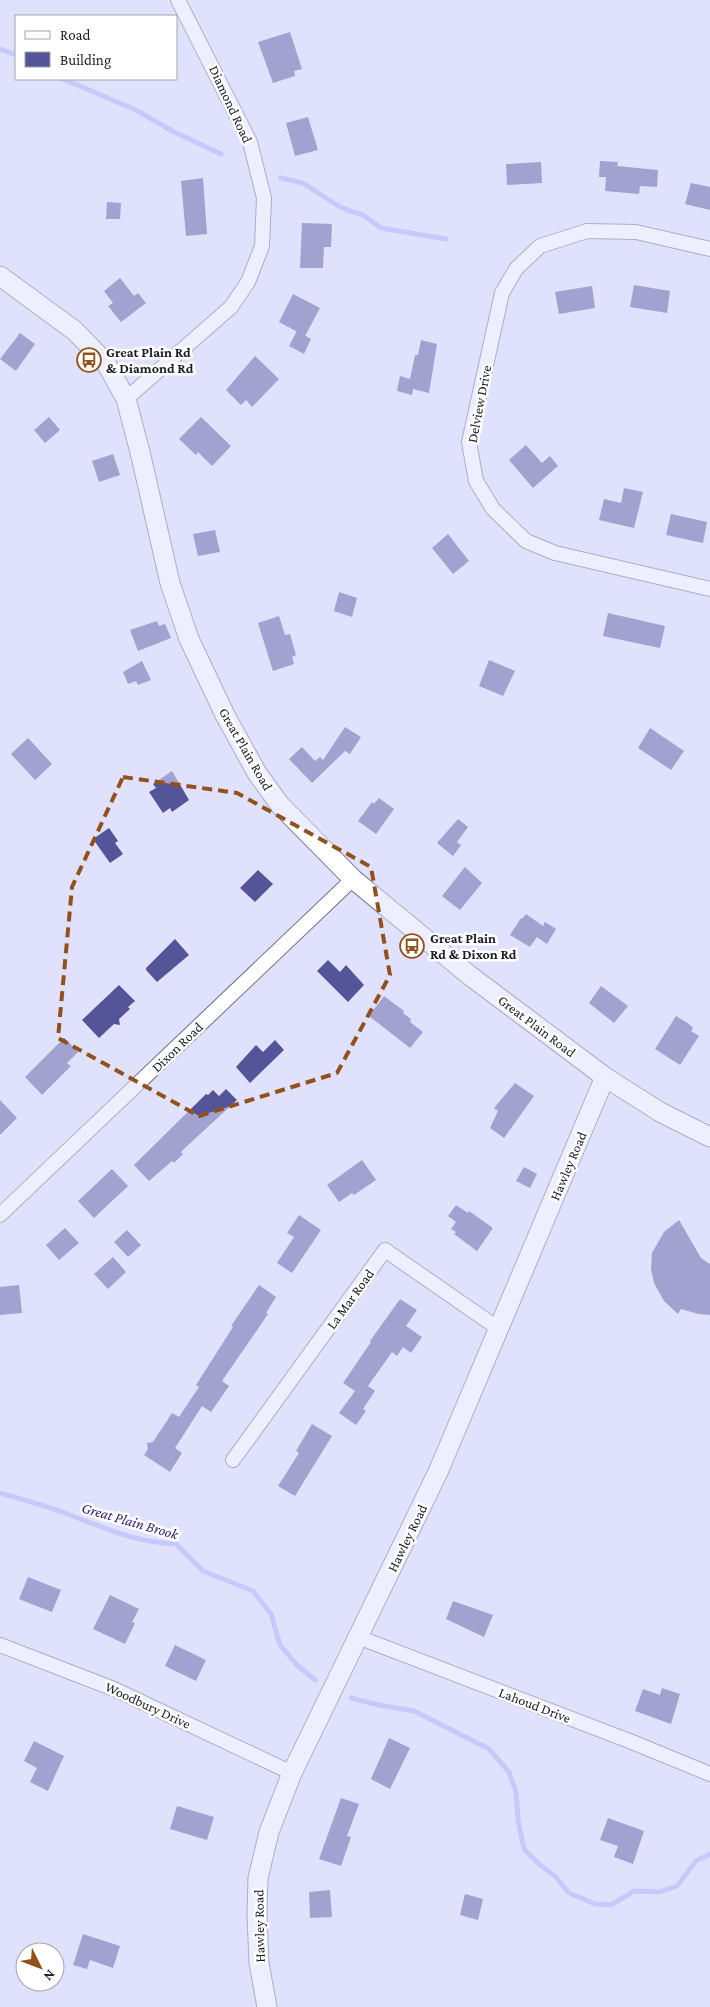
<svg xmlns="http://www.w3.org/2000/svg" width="710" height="2007" font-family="'Crimson Pro',serif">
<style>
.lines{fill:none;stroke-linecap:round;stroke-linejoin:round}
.stream{stroke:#a7acf7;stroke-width:5}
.building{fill:#545599}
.street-casing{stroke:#6b6e8a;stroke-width:16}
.secondary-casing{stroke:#6b6e8a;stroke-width:21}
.street{stroke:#fff;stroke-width:14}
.secondary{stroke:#fff;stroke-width:19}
.marked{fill:none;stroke:#92511c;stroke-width:4;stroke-dasharray:10 6;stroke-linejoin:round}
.labels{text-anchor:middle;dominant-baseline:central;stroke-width:5;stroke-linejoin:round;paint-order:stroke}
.street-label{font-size:14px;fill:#1b1c28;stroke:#fff}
.poi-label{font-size:14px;font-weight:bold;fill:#1b1c28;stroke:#fff;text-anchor:start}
.water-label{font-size:15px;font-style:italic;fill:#2a1f74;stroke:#fff}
</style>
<rect width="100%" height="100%" fill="#e0e2fd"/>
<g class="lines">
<g class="stream">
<path d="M0,49L16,55"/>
<path d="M63,79L136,110L174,132L221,154"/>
<path d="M281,178L303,183L335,204L347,210L363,215L381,228L446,239"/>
<path d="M0,1493C21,1499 42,1505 62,1512C103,1527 132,1542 176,1544L203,1571L253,1591L271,1614L280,1645L297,1665L315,1680"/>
<path d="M351,1698L379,1705L414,1711L489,1749L509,1772L516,1792L518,1820L524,1849L540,1865L555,1876L569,1893L595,1904L611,1905L634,1891L659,1892L677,1886L696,1861L710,1854"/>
</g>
</g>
<g class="building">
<path d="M290,32L302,69L294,71L295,76L273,83L258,42Z"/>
<path d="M308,117L318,150L295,156L286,123Z"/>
<path d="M600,161L618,162L617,166L658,170L657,187L640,186L639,194L605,191L606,177H599Z"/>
<path d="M541,162L542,183L507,185L506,164Z"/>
<path d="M203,178L207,234L186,236L181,181Z"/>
<path d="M691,183L710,187V210L685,204Z"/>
<path d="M107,202L121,203L120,219H106Z"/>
<path d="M302,223L332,224L331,247H324L323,268H300Z"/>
<path d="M120,278L134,296L138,293L146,303L121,322L108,306L113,303L104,291Z"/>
<path d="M634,285L670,291L667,313L630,307Z"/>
<path d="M592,286L595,308L559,314L555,292Z"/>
<path d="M293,294L320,308L305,336L279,322Z"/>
<path d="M297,331L311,339L304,354L289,346Z"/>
<path d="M20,333L35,344L16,371L0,359Z"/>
<path d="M421,340L437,344L429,393L413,389L412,395L397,391L400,376L410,379L415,355H418Z"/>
<path d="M255,356L279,379L252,407L246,400L241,405L226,390Z"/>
<path d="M49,417L60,430L45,443L34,430Z"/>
<path d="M201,417L231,446L212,466L198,452L196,455L179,439Z"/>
<path d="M526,445L542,463L550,456L558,466L533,488L509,460Z"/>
<path d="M113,454L120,475L99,482L92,461Z"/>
<path d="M624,488L643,492L634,528L599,520L604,499L621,503Z"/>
<path d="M671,514L707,522L703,543L666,535Z"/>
<path d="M215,530L220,552L198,556L193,534Z"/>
<path d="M448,534L469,561L453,574L432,548Z"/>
<path d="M339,592L357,598L352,617L334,611Z"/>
<path d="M608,613L665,626L660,648L603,636Z"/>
<path d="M279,616L285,635L290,634L296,655L292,657L294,664L273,671L258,623Z"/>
<path d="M157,621L159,626L165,624L171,638L138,651L130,630Z"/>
<path d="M489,660L515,671L503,696L479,686Z"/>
<path d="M142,661L151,680L138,685L136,681L128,684L123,672Z"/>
<path d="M345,727L361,737L350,754L345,751L312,783L289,759L302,747L315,761L320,757L323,760Z"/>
<path d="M650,728L684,751L671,770L638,748Z"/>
<path d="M28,738L52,764L35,780L11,754Z"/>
<path d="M172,771L189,800L172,812L170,808L163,813L149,792L156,788L153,784Z"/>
<path d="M379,798L394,809L376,834L358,821L372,802L374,804Z"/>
<path d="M458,819L468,827L457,842L461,845L453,856L437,843Z"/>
<path d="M109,828L118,841L115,843L123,854L110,863L93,839Z"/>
<path d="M465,867L482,883L460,910L442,896Z"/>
<path d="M258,870L273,884L255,902L240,888Z"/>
<path d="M526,914L543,926L545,922L556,929L547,944L537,937L530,947L510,935L521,918L522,919Z"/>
<path d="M175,939L189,955L157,982L146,970V968Z"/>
<path d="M328,960L340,972L346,965L364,985L348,1002L317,971Z"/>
<path d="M119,985L135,1001L128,1007L130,1009L119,1019L120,1025L114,1024L99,1038L82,1020Z"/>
<path d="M601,986L628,1006L614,1023L589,1003Z"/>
<path d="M384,996L404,1011L403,1013L411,1019L410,1022L423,1032L410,1048L369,1016Z"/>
<path d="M676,1016L689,1024L693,1028L691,1031L699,1036L680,1065L655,1049Z"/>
<path d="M64,1038L78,1052L67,1063L71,1066L42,1095L25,1077Z"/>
<path d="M275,1040L284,1050L250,1083L236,1067L256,1045L263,1052Z"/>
<path d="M515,1083L534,1096L504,1138L490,1128L498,1111L494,1108Z"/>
<path d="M226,1089L237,1100L186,1147L181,1152L183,1154L174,1163L172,1161L149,1181L134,1165L206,1094L208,1095L213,1090L219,1096Z"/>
<path d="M0,1100L17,1118L0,1135Z"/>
<path d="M362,1160L376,1180L354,1195L352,1193L339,1202L327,1185Z"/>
<path d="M524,1167L537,1174L530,1188L516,1181Z"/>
<path d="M112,1169L128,1186L94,1218L78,1201Z"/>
<path d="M456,1205L468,1213L469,1211L493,1228L477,1251L454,1234L456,1232L451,1229L456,1222L448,1216Z"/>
<path d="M299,1215L321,1230L292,1273L277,1263L294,1237L287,1233Z"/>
<path d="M679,1220L701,1258L710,1264V1315L698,1314L681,1309L678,1314L664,1301L654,1283L651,1269L652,1253L664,1232Z"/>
<path d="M65,1228L79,1243L59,1260L46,1245Z"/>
<path d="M127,1230L141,1245L128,1257L114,1242Z"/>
<path d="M113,1257L126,1272L108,1289L94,1274Z"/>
<path d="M19,1285L22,1313L0,1315V1287Z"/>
<path d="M259,1285L276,1297L266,1313L268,1314L222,1381L229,1386L211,1412L202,1406L175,1448L182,1453L170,1472L144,1455L148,1449L147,1443L153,1442L172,1413L179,1417L199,1387L196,1385L233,1327L231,1326Z"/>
<path d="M400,1299L417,1310L406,1326L422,1337L411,1353L403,1347L397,1356L392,1352L368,1386L375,1391L363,1409L366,1411L356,1425L339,1413L355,1391L343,1383L371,1342L370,1341Z"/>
<path d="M312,1424L332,1436L295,1496L278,1486L299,1453L296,1451Z"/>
<path d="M28,1577L61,1590L52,1612L19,1599Z"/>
<path d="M110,1595L139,1609L132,1622L135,1623L125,1644L93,1629Z"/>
<path d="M453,1601L493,1615L484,1637L446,1619Z"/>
<path d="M175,1645L206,1660L196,1681L165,1666Z"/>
<path d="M662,1688L680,1694L671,1724L635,1711L643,1689L660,1695Z"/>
<path d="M389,1738L410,1748L390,1789L371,1779Z"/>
<path d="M34,1741L64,1756L48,1791L30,1782L37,1768L24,1761Z"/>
<path d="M341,1798L359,1804L347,1836L351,1837L341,1866L319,1859Z"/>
<path d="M177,1806L214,1817L207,1840L170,1829Z"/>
<path d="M608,1818L644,1831L633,1864L614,1857L618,1846L600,1840Z"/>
<path d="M330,1890L332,1917L310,1918L309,1892Z"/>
<path d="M465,1894L483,1899L478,1920L460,1915Z"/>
<path d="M83,1934L120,1946L113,1968L90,1960L87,1969L73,1965Z"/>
</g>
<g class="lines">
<g class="street-casing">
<g id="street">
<path d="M710,249L636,232L587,231L540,246L516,269L502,293L469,442L476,481L493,509L526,541L555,553L710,589"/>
<path d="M126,399L231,307L248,282L262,246L264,198L250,142L178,0"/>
<path d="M0,1215L353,879"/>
<path d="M233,1460L385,1250L499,1329"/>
<path d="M358,1637L632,1742L710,1774"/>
<path d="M0,1645L114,1689L292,1773"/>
</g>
</g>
<g class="secondary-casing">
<g id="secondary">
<path d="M0,276L75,331L106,363L126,399L140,452L170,583L189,639L225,715L257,773L280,805L353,879L469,975L605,1077L660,1112L710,1137"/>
<path d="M267,2007L259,1963L257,1915L258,1878L269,1832L292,1773L438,1472L605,1077"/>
</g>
</g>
<use href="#street" class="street"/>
<use href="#secondary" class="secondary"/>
</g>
<path d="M0 0H710V2007H0ZM123,777L237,793L371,867L390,975L337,1073L199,1116L58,1038L72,887Z" fill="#e0e2fd" fill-opacity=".55" fill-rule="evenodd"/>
<path class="marked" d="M123,777L237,793L371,867L390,975L337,1073L199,1116L58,1038L72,887Z"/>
<defs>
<g id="bus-ring" transform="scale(1.25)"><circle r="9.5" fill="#fff" stroke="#92511c" stroke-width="1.5"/><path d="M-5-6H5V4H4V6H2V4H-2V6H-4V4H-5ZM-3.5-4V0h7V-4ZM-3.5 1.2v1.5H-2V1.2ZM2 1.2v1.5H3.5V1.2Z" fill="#92511c"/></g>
</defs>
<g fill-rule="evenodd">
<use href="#bus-ring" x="89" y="360"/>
<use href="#bus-ring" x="412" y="946"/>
</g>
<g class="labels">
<g class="street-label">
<text transform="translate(231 104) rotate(65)">Diamond Road</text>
<text transform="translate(479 404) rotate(-79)">Delview Drive</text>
<text transform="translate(246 749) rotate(60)">Great Plain Road</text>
<text transform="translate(537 1026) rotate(37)">Great Plain Road</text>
<text transform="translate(177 1047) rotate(-44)">Dixon Road</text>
<text transform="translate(568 1166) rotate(-67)">Hawley Road</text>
<text transform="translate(350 1299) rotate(-54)">La Mar Road</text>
<text transform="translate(407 1538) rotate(-64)">Hawley Road</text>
<text transform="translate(148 1705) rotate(25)">Woodbury Drive</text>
<text transform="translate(535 1705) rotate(21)">Lahoud Drive</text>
<text transform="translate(259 1926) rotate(-91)">Hawley Road</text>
</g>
<g class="poi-label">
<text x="106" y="352">Great Plain Rd<tspan x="106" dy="16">&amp; Diamond Rd</tspan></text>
<text x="430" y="938">Great Plain<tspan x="430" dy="16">Rd &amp; Dixon Rd</tspan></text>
</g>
<g class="water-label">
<text transform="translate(130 1521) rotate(16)">Great Plain Brook</text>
</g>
</g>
<rect x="15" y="15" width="162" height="65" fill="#ffffff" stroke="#a4a4a9"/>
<rect x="25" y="31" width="25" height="8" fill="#ffffff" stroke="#a4a4a9"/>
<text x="60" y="40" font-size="15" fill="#1b1c28">Road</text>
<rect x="25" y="52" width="25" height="15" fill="#545599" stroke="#a4a4a9"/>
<text x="60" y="65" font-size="15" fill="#1b1c28">Building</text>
<g transform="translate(40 1967) rotate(132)"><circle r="24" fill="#ffffff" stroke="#a4a4a9"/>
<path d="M0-4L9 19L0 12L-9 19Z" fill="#92511c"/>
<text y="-8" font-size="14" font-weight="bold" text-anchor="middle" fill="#1b1c28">N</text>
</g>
</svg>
